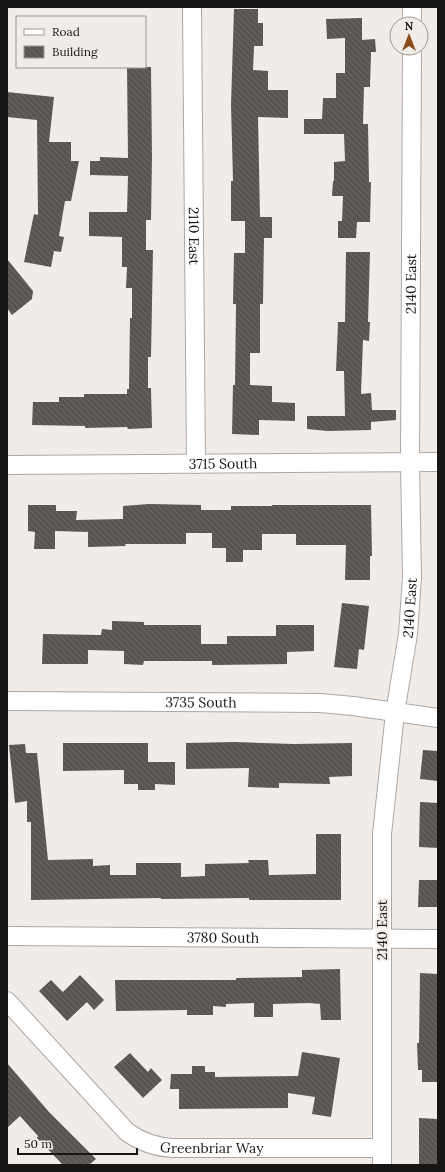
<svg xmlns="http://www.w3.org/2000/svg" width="445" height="1172" font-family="Lora,serif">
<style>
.building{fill:url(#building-back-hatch)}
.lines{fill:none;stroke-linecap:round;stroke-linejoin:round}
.street-casing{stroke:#ada7a4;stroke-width:20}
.street{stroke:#fff;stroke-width:18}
.labels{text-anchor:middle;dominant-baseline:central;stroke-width:4;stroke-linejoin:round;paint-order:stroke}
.street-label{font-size:14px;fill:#181614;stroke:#f2ece8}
</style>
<defs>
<pattern id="building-back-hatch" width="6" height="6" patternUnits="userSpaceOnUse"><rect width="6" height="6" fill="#5a5552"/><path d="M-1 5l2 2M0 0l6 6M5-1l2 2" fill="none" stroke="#6d6966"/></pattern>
</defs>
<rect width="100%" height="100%" fill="#f2ece8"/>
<g class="building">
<path d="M234,9H258V23H263V46H254L253,70L268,71V90H288V118L258,117L260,217H272V238H264L263,304H260V353H250V385L272,386V402L295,403V421L259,420V435L232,434L233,385H235L236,304H233L234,253H245V221H231V181H233L231,105Z"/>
<path d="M362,18V40L375,39L376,52H371L370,87H364L363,124H368L369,182H371L370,222H357L356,238H338V221H342L343,196H332L333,181H334V162L345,161L344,134H304V119H322L323,98H336V73H345V38L327,39L326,19Z"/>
<path d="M127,67H151L152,157L151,220H146V250H153L151,357H148V388H151L152,428L128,429L127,427L85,428V426L32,425L33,402H59V397H84V394H127V389H129L130,318H132V288H126L127,267H122V237L89,236V212H127L128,176L90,175V161H100V157L128,158Z"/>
<path d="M7,92L54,97L49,142H71V161H79L71,201H65L59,236L64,237L61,252L54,251L51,267L24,262L34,214L38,215L37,120L7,117Z"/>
<path d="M346,252H370L368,322H370L369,341L363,340L361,394L371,393L372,410H396V420L371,422V430L328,431L307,429V416H345L344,371H336L338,322H345Z"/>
<path d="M7,259L33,291L32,299L12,315L7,308Z"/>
<path d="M149,504L201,505V510H231V506H272V505H371L372,556H370V580H345L346,545H296V534H262V550H243V562H226V548H212V533H186V544H125L126,546L88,547V532L55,531V549H34L35,532L28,531V505H56V511H77L76,520L123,519V506Z"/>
<path d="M342,603L369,606L364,650L359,649L357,669L334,667Z"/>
<path d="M112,621L144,622V625H201V644H227V636H276V625H314V651L287,652V664L212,665V661H144L143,665L124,664V651L88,650V664H42L43,634L101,635L102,629L112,630Z"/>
<path d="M235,742L294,744L352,743V776L329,777L330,784L279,783V788L248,787L249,768L186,769V743Z"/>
<path d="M63,743H148V762H175V785L155,784V790H138V784H124V770L63,771Z"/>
<path d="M25,744L26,753H37L48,860L93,859V866L110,865V875H136V863H181V877L205,876V864L249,863L248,860H268L269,875L316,874V834H341V900H249V898L161,899V898L31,900V822H27V801L15,803L9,745Z"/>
<path d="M423,750L438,751V781L420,779Z"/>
<path d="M420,802L438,803V848L419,847Z"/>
<path d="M419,880H438V907H418Z"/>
<path d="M340,969L341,1020H321L320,1004L309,1003L273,1004V1017H254V1003L226,1004V1007L213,1006V1015H187V1010L116,1011L115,980H236V978L302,977V970Z"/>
<path d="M420,973L438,974V1082H422V1070H418L417,1043H419Z"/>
<path d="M80,975L104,1000L94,1010L87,1002L67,1021L39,991L51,980L63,992Z"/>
<path d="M302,1052L340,1058L331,1117L312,1114L315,1097L288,1093V1108L179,1109V1089H170L171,1074H192V1066H205V1072H215V1077L298,1076Z"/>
<path d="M130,1053L148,1072L151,1068L162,1080L143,1098L114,1067Z"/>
<path d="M7,1063L49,1112L96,1159L89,1165H63L37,1138L38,1136L20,1116L7,1128Z"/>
<path d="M419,1118L438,1119V1165H419Z"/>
</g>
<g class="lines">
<g class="street-casing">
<g id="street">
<path id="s1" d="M192,7L196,464"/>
<path d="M412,24V7"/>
<path id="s2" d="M7,465L438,462"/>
<path id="s3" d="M7,701L320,703L353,706L438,718"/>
<path id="s4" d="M7,936L438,939"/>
<path id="s5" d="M7,1001L127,1132C141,1142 155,1147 173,1148H382"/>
<path id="s6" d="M382,1165V834L395,713L408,634L412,577L410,462L412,48"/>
</g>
</g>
<use href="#street" class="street"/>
</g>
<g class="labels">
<g class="street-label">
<text stroke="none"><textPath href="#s1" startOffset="229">2110 East</textPath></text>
<text stroke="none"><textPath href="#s6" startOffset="883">2140 East</textPath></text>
<text stroke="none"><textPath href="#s2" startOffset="216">3715 South</textPath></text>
<text stroke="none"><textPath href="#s6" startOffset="559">2140 East</textPath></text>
<text stroke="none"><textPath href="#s3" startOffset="194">3735 South</textPath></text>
<text transform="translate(382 930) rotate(-90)">2140 East</text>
<text stroke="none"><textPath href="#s4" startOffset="216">3780 South</textPath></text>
<text stroke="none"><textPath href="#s5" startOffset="266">Greenbriar Way</textPath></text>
</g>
</g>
<rect width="445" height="1172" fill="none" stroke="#181614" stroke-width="16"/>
<rect x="16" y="16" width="130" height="52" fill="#f2ece8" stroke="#9b9693"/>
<rect x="24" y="29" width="20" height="6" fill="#ffffff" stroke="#9b9693"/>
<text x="52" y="36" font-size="12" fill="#181614">Road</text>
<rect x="24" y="46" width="20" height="12" fill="url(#building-back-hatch)" stroke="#9b9693"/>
<text x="52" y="56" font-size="12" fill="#181614">Building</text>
<g transform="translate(409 36)"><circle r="19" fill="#f2ece8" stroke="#9b9693"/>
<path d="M0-3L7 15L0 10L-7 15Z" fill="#8d4b1a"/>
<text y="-6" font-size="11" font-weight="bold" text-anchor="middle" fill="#181614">N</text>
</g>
<path d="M18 1148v6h119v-6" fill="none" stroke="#181614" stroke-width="2"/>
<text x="24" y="1148" font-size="12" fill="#181614" stroke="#f2ece8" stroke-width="3" paint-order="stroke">50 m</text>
</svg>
